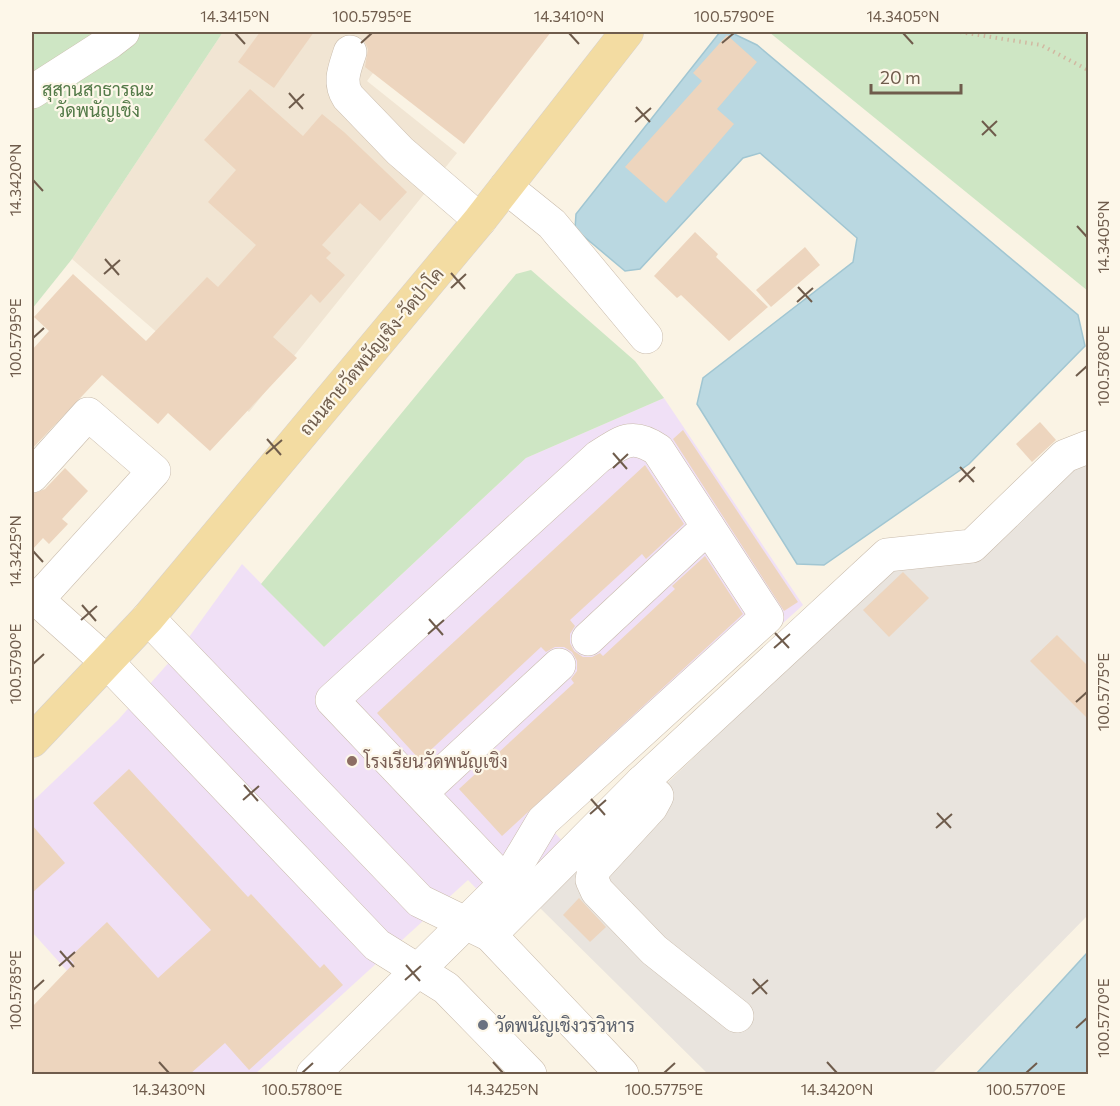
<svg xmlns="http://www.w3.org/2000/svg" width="1120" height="1106" font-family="Commissioner,Sarabun,sans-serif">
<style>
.residential{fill:#f1e5d3}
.industrial{fill:#e9e4de}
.education{fill:#f0e0f6}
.green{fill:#cee6c4}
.water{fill:#bad8e1;stroke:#a1c6d2;stroke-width:1.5}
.building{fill:#edd5be}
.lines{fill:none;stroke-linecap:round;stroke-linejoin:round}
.minor-casing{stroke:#c9bbab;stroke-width:34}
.major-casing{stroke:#d7d1cd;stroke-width:34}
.path{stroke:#d1b8a1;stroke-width:4;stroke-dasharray:1.5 4.5;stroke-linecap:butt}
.minor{stroke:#fff;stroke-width:33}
.major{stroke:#f3dca2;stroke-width:33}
.ticks{fill:none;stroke:#6f5c4c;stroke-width:2}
.education-dot{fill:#8d6e63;stroke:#fdf7e9;stroke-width:2}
.worship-dot{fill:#6b7280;stroke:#fdf7e9;stroke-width:2}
.labels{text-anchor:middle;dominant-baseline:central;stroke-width:4.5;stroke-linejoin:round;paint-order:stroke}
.park-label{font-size:18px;fill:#537a48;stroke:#fdf7e9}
.street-label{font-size:18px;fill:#6f5c4c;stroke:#fdf7e9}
.education-label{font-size:18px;fill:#785e54;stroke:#fdf7e9;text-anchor:start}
.worship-label{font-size:18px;fill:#5b616d;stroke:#fdf7e9;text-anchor:start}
.neatline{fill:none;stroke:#6f5c4c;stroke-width:2}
.ticks-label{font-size:15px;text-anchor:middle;fill:#6f5c4c}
</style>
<rect width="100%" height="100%" fill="#faf3e4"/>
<path class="residential" d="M223,32H404L367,81L457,153L249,412L72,259Z"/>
<path class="industrial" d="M1088,464V915L932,1074H708L539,907L892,566L972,558L1063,473Z"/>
<path class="education" d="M664,398L803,605L553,831L583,863L515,929L468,880L255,1074H160L32,932V802L118,720L179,651L242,564L324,647L526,458Z"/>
<g class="green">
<path d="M32,32H223L72,259L32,309Z"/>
<path d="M769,32H1088V291Z"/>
<path d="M531,270L635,361L664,398L526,458L324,647L261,584L516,274Z"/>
</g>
<g class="water">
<path d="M720,32H730L757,45L1078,315L1085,346L969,464L824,565L797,564L697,404L703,378L853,262L857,238L760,153L743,158L640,269L625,271L575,229L576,214Z"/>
<path d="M1088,952V1074H976Z"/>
</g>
<g class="building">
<path d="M260,32H314L274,88L238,62Z"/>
<path d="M369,32H551L464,144L365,67L368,49L364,40Z"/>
<path d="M727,35L757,62L717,109L734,124L666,203L625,167L702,81L693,73Z"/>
<path d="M250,89L303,136L322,114L344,132L407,192L380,221L360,203L322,245L331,253L326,258L345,275L320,303L311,294L273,337L297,358L210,451L168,413L158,424L102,375L32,449V350L49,331L34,317L73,274L146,341L207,277L218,287L256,245L208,202L236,170L204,140Z"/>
<path d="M695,232L718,254L716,257L768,307L729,341L681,295L677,298L654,276Z"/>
<path d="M805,247L820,265L771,307L756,290Z"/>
<path d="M1040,422L1056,440L1032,462L1016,444Z"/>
<path d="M683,430L798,602L784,611L673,439Z"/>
<path d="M645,465L684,524L646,559L642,554L570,620L575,626L570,634V643L574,651L583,657H592L600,653L603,656L675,589L672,586L705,556L743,614L502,836L459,789L574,683L571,679L577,671V661L572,652L564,647H555L546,652L541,647L420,760L377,713Z"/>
<path d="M65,468L88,491L62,519L68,524L49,544L43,538L32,550V494L45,489Z"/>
<path d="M903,572L929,598L889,637L863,610Z"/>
<path d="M1057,635L1089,667V720L1030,661Z"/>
<path d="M129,769L248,897L251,894L320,968L324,964L343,985L249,1070L225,1043L190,1074H32V1007L74,963L69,958L107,922L158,978L211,930L93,803Z"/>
<path d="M32,825L65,863L32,893Z"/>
<path d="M579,898L606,927L590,942L563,915Z"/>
</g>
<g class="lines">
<g class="minor-casing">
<g id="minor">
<path d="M350,52C345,68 338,82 348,97L400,151L480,220"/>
<path d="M32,92L110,42L123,32"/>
<path d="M506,187L552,224L646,337"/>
<path d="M32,476L88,414L154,471L37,600"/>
<path d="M32,595L108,663L377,945L446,988L530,1074"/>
<path d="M148,618L420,901L490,935L622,1074"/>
<path d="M588,639L708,527"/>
<path d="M642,782L657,796L651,807L594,869L592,880L597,891L654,950L737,1016"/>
<path d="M421,793L559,665"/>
<path d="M490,935L642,782L887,555L972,546L1065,456L1088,447"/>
<path d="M313,1074L506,883L543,821L767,617L658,450C632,432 622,442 598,457L332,700L506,883"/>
</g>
</g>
<g class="major-casing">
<path id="major" d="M32,741L148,618L480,220L627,32"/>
</g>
<path class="path" d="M960,32L1041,45L1088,70"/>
<use href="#minor" class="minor"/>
<use href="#major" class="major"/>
</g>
<path class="ticks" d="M235,33L245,44M569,33L579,44M903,33L913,44M361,43L372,33M722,43L734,33M289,93L303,109M636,107L650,122M289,108L304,94M982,121L996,136M635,122L651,108M982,135L997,121M33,180L43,191M1077,226L1087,237M105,259L119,275M451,273L465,289M104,274L120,260M798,287L812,302M451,288L466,274M797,302L813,288M33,338L44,328M1076,376L1087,366M267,439L281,455M613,453L627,469M266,454L282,440M960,467L974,482M613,468L628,454M959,482L975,467M33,551L43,562M82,605L96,621M429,619L443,635M81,620L97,606M775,633L789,648M428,634L444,620M774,648L790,634M33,664L44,654M1076,702L1087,692M244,785L258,801M591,799L605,815M243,800L259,786M937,813L951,828M590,814L606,800M936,828L952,814M60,951L74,967M406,965L420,981M59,966L75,952M753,979L767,994M405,980L421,966M33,990L44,980M752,994L768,980M1076,1028L1087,1018M159,1062L169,1073M493,1062L503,1073M827,1062L837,1073M302,1073L313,1063M664,1073L675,1063M1026,1073L1037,1063"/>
<circle class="education-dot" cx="352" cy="761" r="6"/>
<circle class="worship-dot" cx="483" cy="1025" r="6"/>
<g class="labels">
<g class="park-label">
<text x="98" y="89">สุสานสาธารณะ<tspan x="98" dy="21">วัดพนัญเชิง</tspan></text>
</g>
<g class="street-label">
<text transform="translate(371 351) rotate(-50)">ถนนสายวัดพนัญเชิง-วัดป่าโค</text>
</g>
<g class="education-label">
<text x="364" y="761">โรงเรียนวัดพนัญเชิง</text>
</g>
<g class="worship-label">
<text x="495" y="1025">วัดพนัญเชิงวรวิหาร</text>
</g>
</g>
<rect width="1120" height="1106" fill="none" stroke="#fdf7e9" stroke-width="66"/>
<path d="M871 84v9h90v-9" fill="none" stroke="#6f5c4c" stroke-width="3"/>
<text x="880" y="84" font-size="18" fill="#6f5c4c" stroke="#fdf7e9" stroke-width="4.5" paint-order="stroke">20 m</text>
<rect x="33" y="33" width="1054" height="1040" class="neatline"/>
<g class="ticks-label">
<text x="235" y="22">14.3415°N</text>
<text x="372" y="22">100.5795°E</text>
<text x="569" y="22">14.3410°N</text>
<text x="734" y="22">100.5790°E</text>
<text x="903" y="22">14.3405°N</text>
<text transform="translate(16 180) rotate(-90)" y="5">14.3420°N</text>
<text transform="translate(1104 237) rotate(-90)" y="5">14.3405°N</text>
<text transform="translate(16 338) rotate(-90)" y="5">100.5795°E</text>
<text transform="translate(1104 366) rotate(-90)" y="5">100.5780°E</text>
<text transform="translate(16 551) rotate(-90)" y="5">14.3425°N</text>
<text transform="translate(16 664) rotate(-90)" y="5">100.5790°E</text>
<text transform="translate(1104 692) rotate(-90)" y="5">100.5775°E</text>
<text transform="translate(16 990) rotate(-90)" y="5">100.5785°E</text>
<text transform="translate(1104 1018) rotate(-90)" y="5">100.5770°E</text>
<text x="169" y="1095">14.3430°N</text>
<text x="302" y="1095">100.5780°E</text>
<text x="503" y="1095">14.3425°N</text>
<text x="664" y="1095">100.5775°E</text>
<text x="837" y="1095">14.3420°N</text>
<text x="1026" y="1095">100.5770°E</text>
</g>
</svg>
